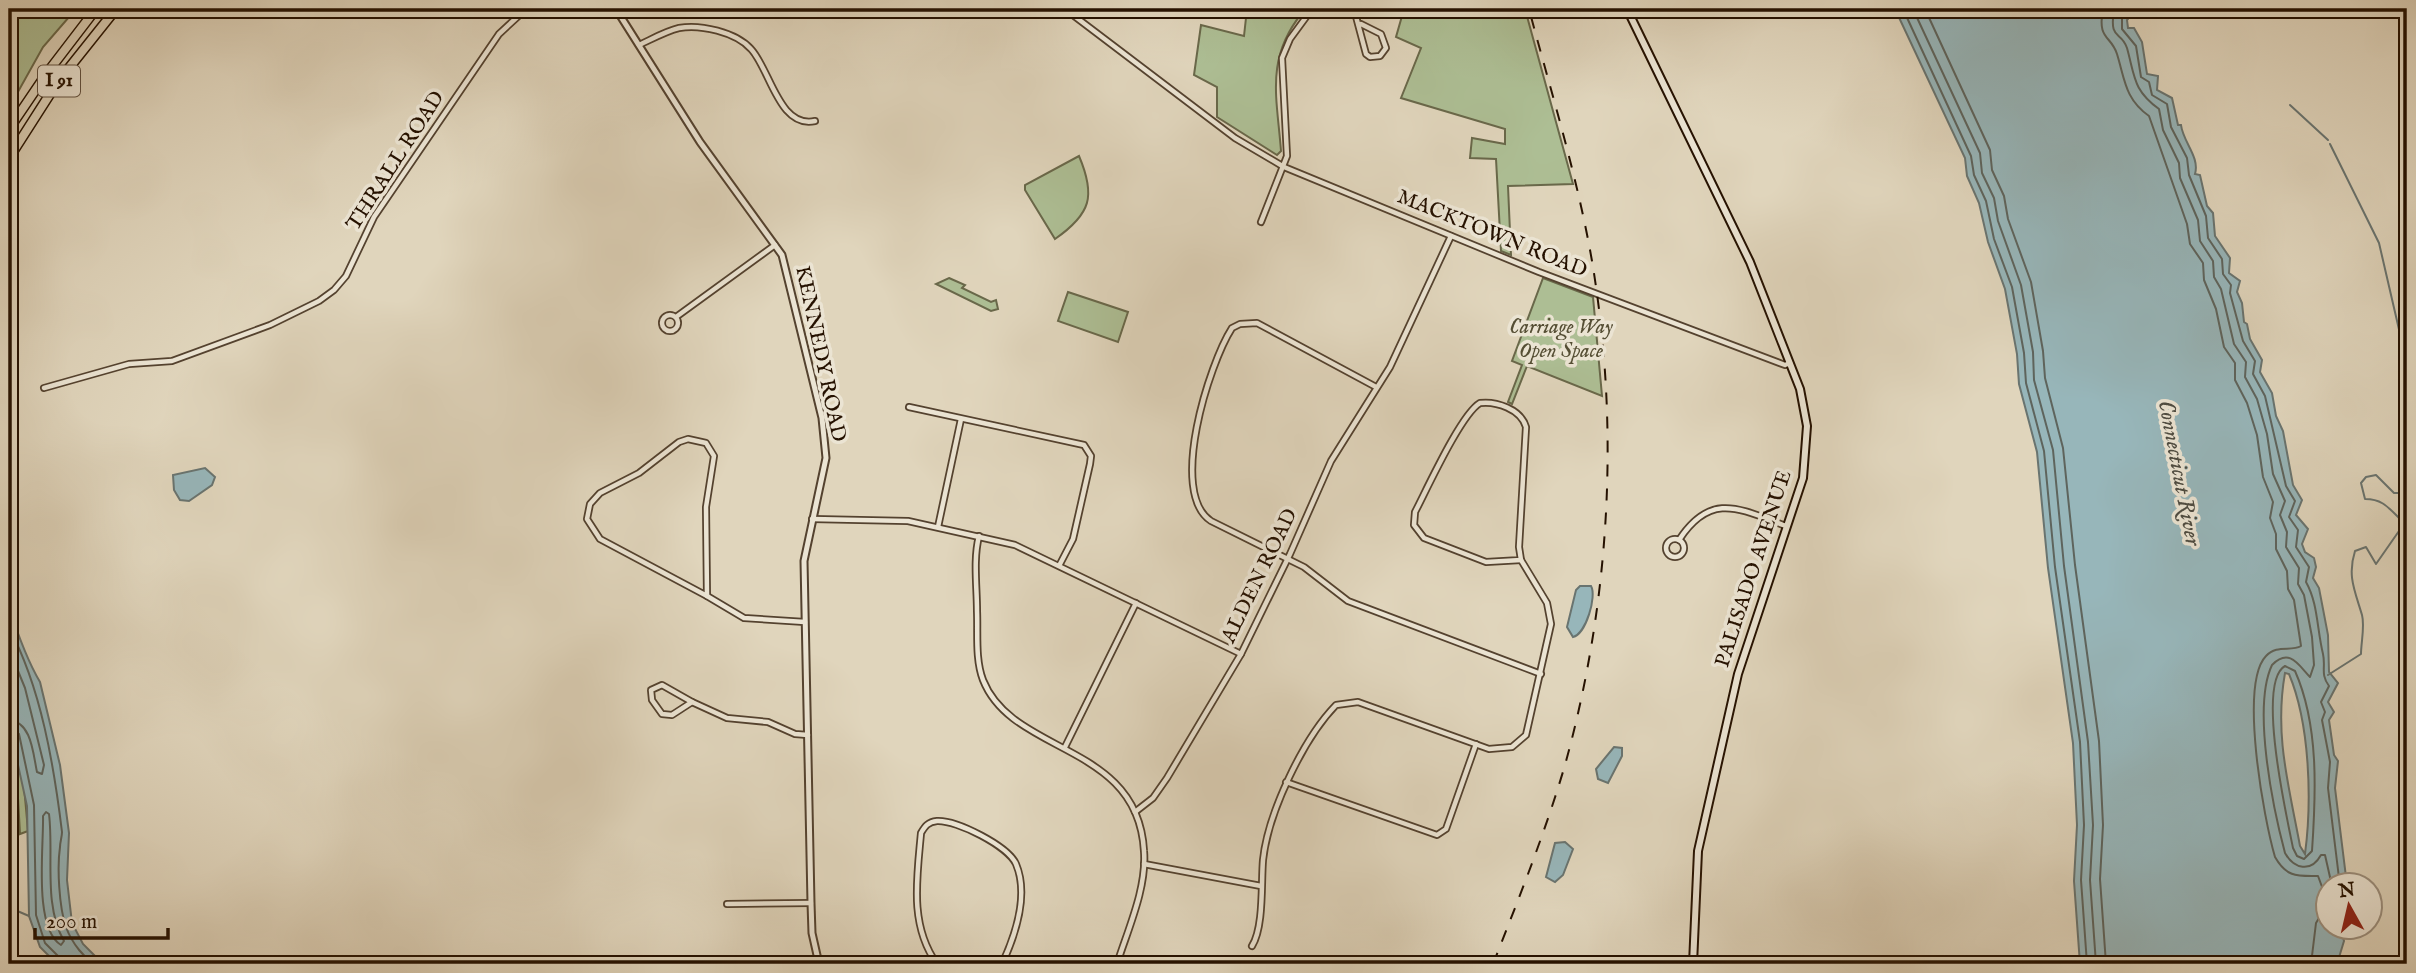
<svg xmlns="http://www.w3.org/2000/svg" width="2416" height="973" font-family="'IM FELL English',serif">
<style>
.green{fill:#adbe94;stroke:#69684a;stroke-width:2}
.water{fill:#97b6ba;stroke:#697470;stroke-width:2;fill-rule:evenodd}
.lines{fill:none;stroke-linecap:round;stroke-linejoin:round}
.shore{stroke:#5e645d;stroke-width:2}
.stream{stroke:#697470;stroke-width:2}
.minor-casing{stroke:#54422f;stroke-width:8}
.tertiary-casing{stroke:#54422f;stroke-width:9}
.secondary-casing{stroke:#251100;stroke-width:10}
.motorway-casing{stroke:#251100;stroke-width:11}
.minor{stroke:#ebe4d3;stroke-width:4.5}
.tertiary{stroke:#ebe4d3;stroke-width:5}
.secondary{stroke:#ebe4d3;stroke-width:6}
.motorway{stroke:#e0d5bc;stroke-width:8}
.rail{stroke:#251100;stroke-width:2;stroke-dasharray:12 12;stroke-linecap:butt}
.labels{text-anchor:middle;dominant-baseline:central;stroke-width:7;stroke-linejoin:round;paint-order:stroke}
.shield{fill:#ebe4d3;stroke:#60503f;stroke-width:2}
.shield-label{font-size:19px;font-weight:bold;fill:#251100}
.street-label{font-size:21px;fill:#251100;stroke:#ebe4d3}
.park-label{font-size:21px;font-style:italic;fill:#554e34;stroke:#ebe4d3}
.water-label{font-size:23px;font-style:italic;fill:#4d4b41;stroke:#ebe4d3}
</style>
<rect width="100%" height="100%" fill="#e0d5bc"/>
<filter id="stains"><feTurbulence type="fractalNoise" baseFrequency=".00286" numOctaves="4"/><feColorMatrix values="0 0 0 0 .2 0 0 0 0 .09 0 0 0 0 .02 0 0 0 .5 -.17"/></filter>
<radialGradient id="worn" r=".72"><stop offset=".6" stop-color="#630" stop-opacity="0"/><stop offset="1" stop-color="#630" stop-opacity=".3"/></radialGradient>
<g class="green">
<path d="M9,9H76L43,47L9,108Z"/>
<path d="M1247,9H1297L1302,13C1265,59 1277,97 1281,151L1277,155L1217,117V87L1194,75L1201,25L1244,36Z"/>
<path d="M1404,9H1525L1573,184L1508,186L1511,255L1501,251L1496,159L1470,158L1472,138L1505,144V129L1401,98L1421,48L1396,37Z"/>
<path d="M1079,156C1096,196 1091,214 1055,239L1025,190V185Z"/>
<path d="M949,278L965,285L962,288L991,302L996,300L998,309L991,311L936,284Z"/>
<path d="M1543,278L1593,297L1602,396L1527,366L1512,404L1508,402L1522,365L1512,361Z"/>
<path d="M1068,292L1128,312L1118,342L1058,321Z"/>
<path d="M9,724L24,786L28,831L20,834L18,798L9,767Z"/>
</g>
<g class="water">
<path d="M1895,9H2123L2132,14L2127,20L2128,28H2134L2142,42L2147,74L2158,76L2157,90L2172,98L2178,125H2181C2183,142 2200,157 2195,174L2200,175L2207,206L2213,213L2215,236L2230,258L2229,273L2240,281L2237,292L2242,303L2244,322L2247,324L2250,339L2262,360L2260,372L2272,393L2276,416L2283,431L2293,485L2302,500L2296,515L2308,529L2302,544L2305,552L2314,558L2316,567L2313,578L2319,588L2328,635L2329,672L2338,683L2328,702L2334,712L2329,720L2334,755L2338,761L2335,788L2347,885L2328,886V928H2341L2344,941L2337,964H2080L2074,881L2077,825L2073,743L2048,568L2037,452L2019,384L2017,354L2005,289L1988,242L1979,203L1967,176L1965,158ZM2285,673L2289,674C2310,724 2312,801 2305,854L2300,846C2289,786 2274,735 2285,673Z"/>
<path d="M205,468L215,477L212,485L189,501L180,500L174,490L173,475Z"/>
<path d="M1580,586H1591C1597,596 1586,634 1573,637L1567,627L1576,590Z"/>
<path d="M9,607C17,632 27,660 40,682L60,765L69,833L67,880L72,923L83,944L95,956H101L110,964H57L40,947L29,916L27,806L9,724Z"/>
<path d="M1614,747L1622,748V756L1608,783L1598,779L1596,769Z"/>
<path d="M1565,842L1573,849L1563,875L1555,882L1546,877L1555,843Z"/>
</g>
<g class="lines">
<g class="shore">
<path d="M1903,9L1971,156L1974,175L1986,201L1994,239L2012,287L2024,353L2026,383L2044,451L2055,567L2080,742L2084,825L2081,880L2087,964"/>
<path d="M1913,9L1980,153L1982,173L1994,198L1998,221L2021,285L2033,352L2034,380L2053,450L2064,566L2088,742L2093,825L2090,880L2096,964"/>
<path d="M1925,9L1990,150L1992,170L2004,196L2008,219L2031,282L2043,351L2045,378L2063,448L2075,565L2099,741L2103,825L2100,879L2106,964"/>
<path d="M2103,9C2097,40 2111,35 2117,54C2125,80 2125,99 2149,116L2187,224L2190,244L2203,263L2204,280L2216,309L2224,347L2235,363V380L2247,403L2257,435L2263,477L2273,502L2270,518L2276,534V549L2287,571L2288,589L2294,600L2301,646C2291,652 2277,644 2266,656C2239,684 2264,820 2275,857C2287,878 2298,876 2318,876L2328,903L2316,923L2311,964"/>
<path d="M2114,9C2109,42 2121,30 2127,48C2135,77 2133,90 2159,109L2163,130L2179,163L2180,178L2198,220L2200,241L2213,261L2214,277L2221,289L2234,344L2246,362L2245,377L2257,399L2267,434L2273,474L2285,501L2280,515L2287,532L2286,547L2299,568L2298,584L2304,595L2312,637L2314,665L2310,677C2299,666 2290,647 2272,665C2252,707 2273,808 2285,853C2294,869 2311,873 2321,855H2325L2332,886"/>
<path d="M2122,9V29L2136,46L2141,77L2149,82L2152,95L2167,104L2171,127L2187,158L2189,175L2206,216L2208,238L2222,259L2223,274L2231,285L2230,293L2243,341L2255,361L2253,374L2265,396L2286,486L2295,501L2289,517L2298,530L2296,547L2309,567L2306,582C2318,603 2317,630 2323,654C2326,667 2320,674 2329,686L2321,702L2325,712L2322,720L2330,762L2328,788L2340,886"/>
<path d="M9,628C41,687 54,766 62,832C62,837 60,842 60,847C57,867 59,907 66,927C71,941 85,962 99,964"/>
<path d="M9,649L25,688L44,765L42,774L37,772C33,754 32,722 9,720"/>
<path d="M2285,666L2295,671C2319,725 2316,793 2312,851L2304,859L2297,856L2293,848C2287,818 2256,682 2285,666Z"/>
<path d="M9,729L19,734L34,805L36,915L45,943L59,957L61,964"/>
<path d="M46,812L49,814C54,854 43,905 64,941L61,945C33,928 44,845 43,816Z"/>
</g>
<g class="stream">
<path d="M2290,105L2328,140"/>
<path d="M2330,144L2379,243L2407,364"/>
<path d="M2328,675L2361,654C2361,643 2365,626 2362,615C2355,591 2347,576 2355,551L2366,547L2376,564L2399,531L2400,519C2388,507 2382,499 2365,499L2361,483L2366,477L2376,475L2394,493H2407"/>
<path d="M9,920L10,911L15,910L29,916"/>
</g>
<g class="minor-casing">
<g id="minor">
<path d="M1065,9L1235,138L1284,167L1539,272L1785,365L1790,363"/>
<path d="M1339,9H1350"/>
<path d="M1354,9L1366,54L1370,57L1380,56L1386,48L1381,34L1361,24"/>
<path d="M639,45C652,39 666,31 679,28C700,24 736,32 751,49C770,69 779,129 815,121"/>
<path d="M1261,222L1287,156L1282,58L1290,39L1312,9"/>
<circle cx="670" cy="323" r="8"/>
<path d="M676,317L775,245"/>
<path d="M1376,387L1257,323L1240,324L1232,328C1209,364 1168,493 1211,521L1304,567L1348,601L1541,674"/>
<path d="M44,388L129,364L172,361L270,325L319,301L334,290L346,276L374,217L499,34L526,9"/>
<path d="M1480,403C1496,401 1521,409 1526,427L1519,547L1521,560L1486,562L1424,538L1414,525L1415,512C1427,489 1461,414 1480,403Z"/>
<path d="M909,407L1084,445L1091,456L1090,464L1073,539L1060,564"/>
<path d="M688,439L706,443L714,456L706,507L707,596L600,539L587,519L590,504L600,493L639,473L679,442Z"/>
<path d="M812,519L908,521L1015,545L1241,654"/>
<path d="M938,527L961,419"/>
<path d="M979,536C973,560 977,586 977,611C978,633 975,659 983,680C1013,756 1138,742 1144,851C1147,888 1128,929 1117,964"/>
<circle cx="1675" cy="548" r="9"/>
<path d="M1679,540C1711,491 1740,509 1786,526"/>
<path d="M707,596L744,618L805,622"/>
<path d="M662,685L692,702L672,715L662,714L652,700L651,690Z"/>
<path d="M692,702L727,718L768,722L795,734L808,735"/>
<path d="M1065,747L1136,603"/>
<path d="M1286,782L1437,835L1446,829L1476,744"/>
<path d="M1135,812L1153,798L1167,778L1241,654L1290,554L1331,461L1390,367L1451,236"/>
<path d="M1144,864L1261,886"/>
<path d="M727,904L811,903"/>
<path d="M1252,946C1264,927 1261,883 1263,860C1268,813 1303,739 1336,705L1358,702L1489,749L1512,747L1526,735L1551,624L1547,603L1521,560"/>
<path d="M937,964C909,925 917,878 921,833C925,826 928,822 937,821C957,820 1008,846 1016,864C1029,895 1015,936 1002,964"/>
</g>
</g>
<g class="tertiary-casing">
<path id="tertiary" d="M616,9L700,142L782,255L822,418L826,458L804,561L811,903L812,933L819,964"/>
</g>
<g class="secondary-casing">
<path id="secondary" d="M1627,9L1750,262L1800,389L1807,426L1803,478L1738,674L1698,851L1693,964"/>
</g>
<g class="motorway-casing">
<g id="motorway">
<path d="M9,129L47,73L96,9"/>
<path d="M9,158L57,83L116,9"/>
</g>
</g>
<use href="#minor" class="minor"/>
<use href="#tertiary" class="tertiary"/>
<use href="#secondary" class="secondary"/>
<use href="#motorway" class="motorway"/>
<path class="rail" d="M1493,964C1519,898 1545,833 1565,765C1610,602 1620,428 1592,261C1577,175 1551,92 1529,9"/>
</g>
<g class="labels">
<rect class="shield" x="38" y="65.5" width="42" height="31" rx="5"/>
<g class="shield-label">
<text x="59" y="81">I 91</text>
</g>
<g class="street-label">
<text transform="translate(396 161) rotate(-57)">THRALL ROAD</text>
<text transform="translate(1492 234) rotate(22)">MACKTOWN ROAD</text>
<text transform="translate(820 354) rotate(78)">KENNEDY ROAD</text>
<text transform="translate(1754 569) rotate(-72)">PALISADO AVENUE</text>
<text transform="translate(1260 576) rotate(-64)">ALDEN ROAD</text>
</g>
<g class="park-label">
<text x="1561" y="327">Carriage Way<tspan x="1561" dy="24">Open Space</tspan></text>
</g>
<g class="water-label">
<text transform="translate(2179 473) rotate(79)">Connecticut River</text>
</g>
</g>
<rect width="2416" height="973" fill="none" stroke="#e0d5bc" stroke-width="35"/>
<rect x="10" y="10" width="2395" height="952" fill="none" stroke="#251100" stroke-width="3.5"/>
<rect x="18" y="18" width="2381" height="938" fill="none" stroke="#251100" stroke-width="2"/>
<g transform="translate(2349 906) rotate(352)"><circle r="33" fill="#ebe4d3" stroke="#9c907f" stroke-width="2"/>
<path d="M0-5L12 26L0 18L-12 26Z" fill="#8f2418"/>
<text y="-10" font-size="19" font-weight="bold" text-anchor="middle" fill="#251100">N</text>
</g>
<path d="M35 928v10h133v-10" fill="none" stroke="#251100" stroke-width="3.5"/>
<text x="46" y="928" font-size="21" fill="#251100" stroke="#ebe4d3" stroke-width="5" paint-order="stroke">200 m</text>
<rect width="100%" height="100%" filter="url(#stains)"/>
<rect width="100%" height="100%" fill="url(#worn)"/>
</svg>
